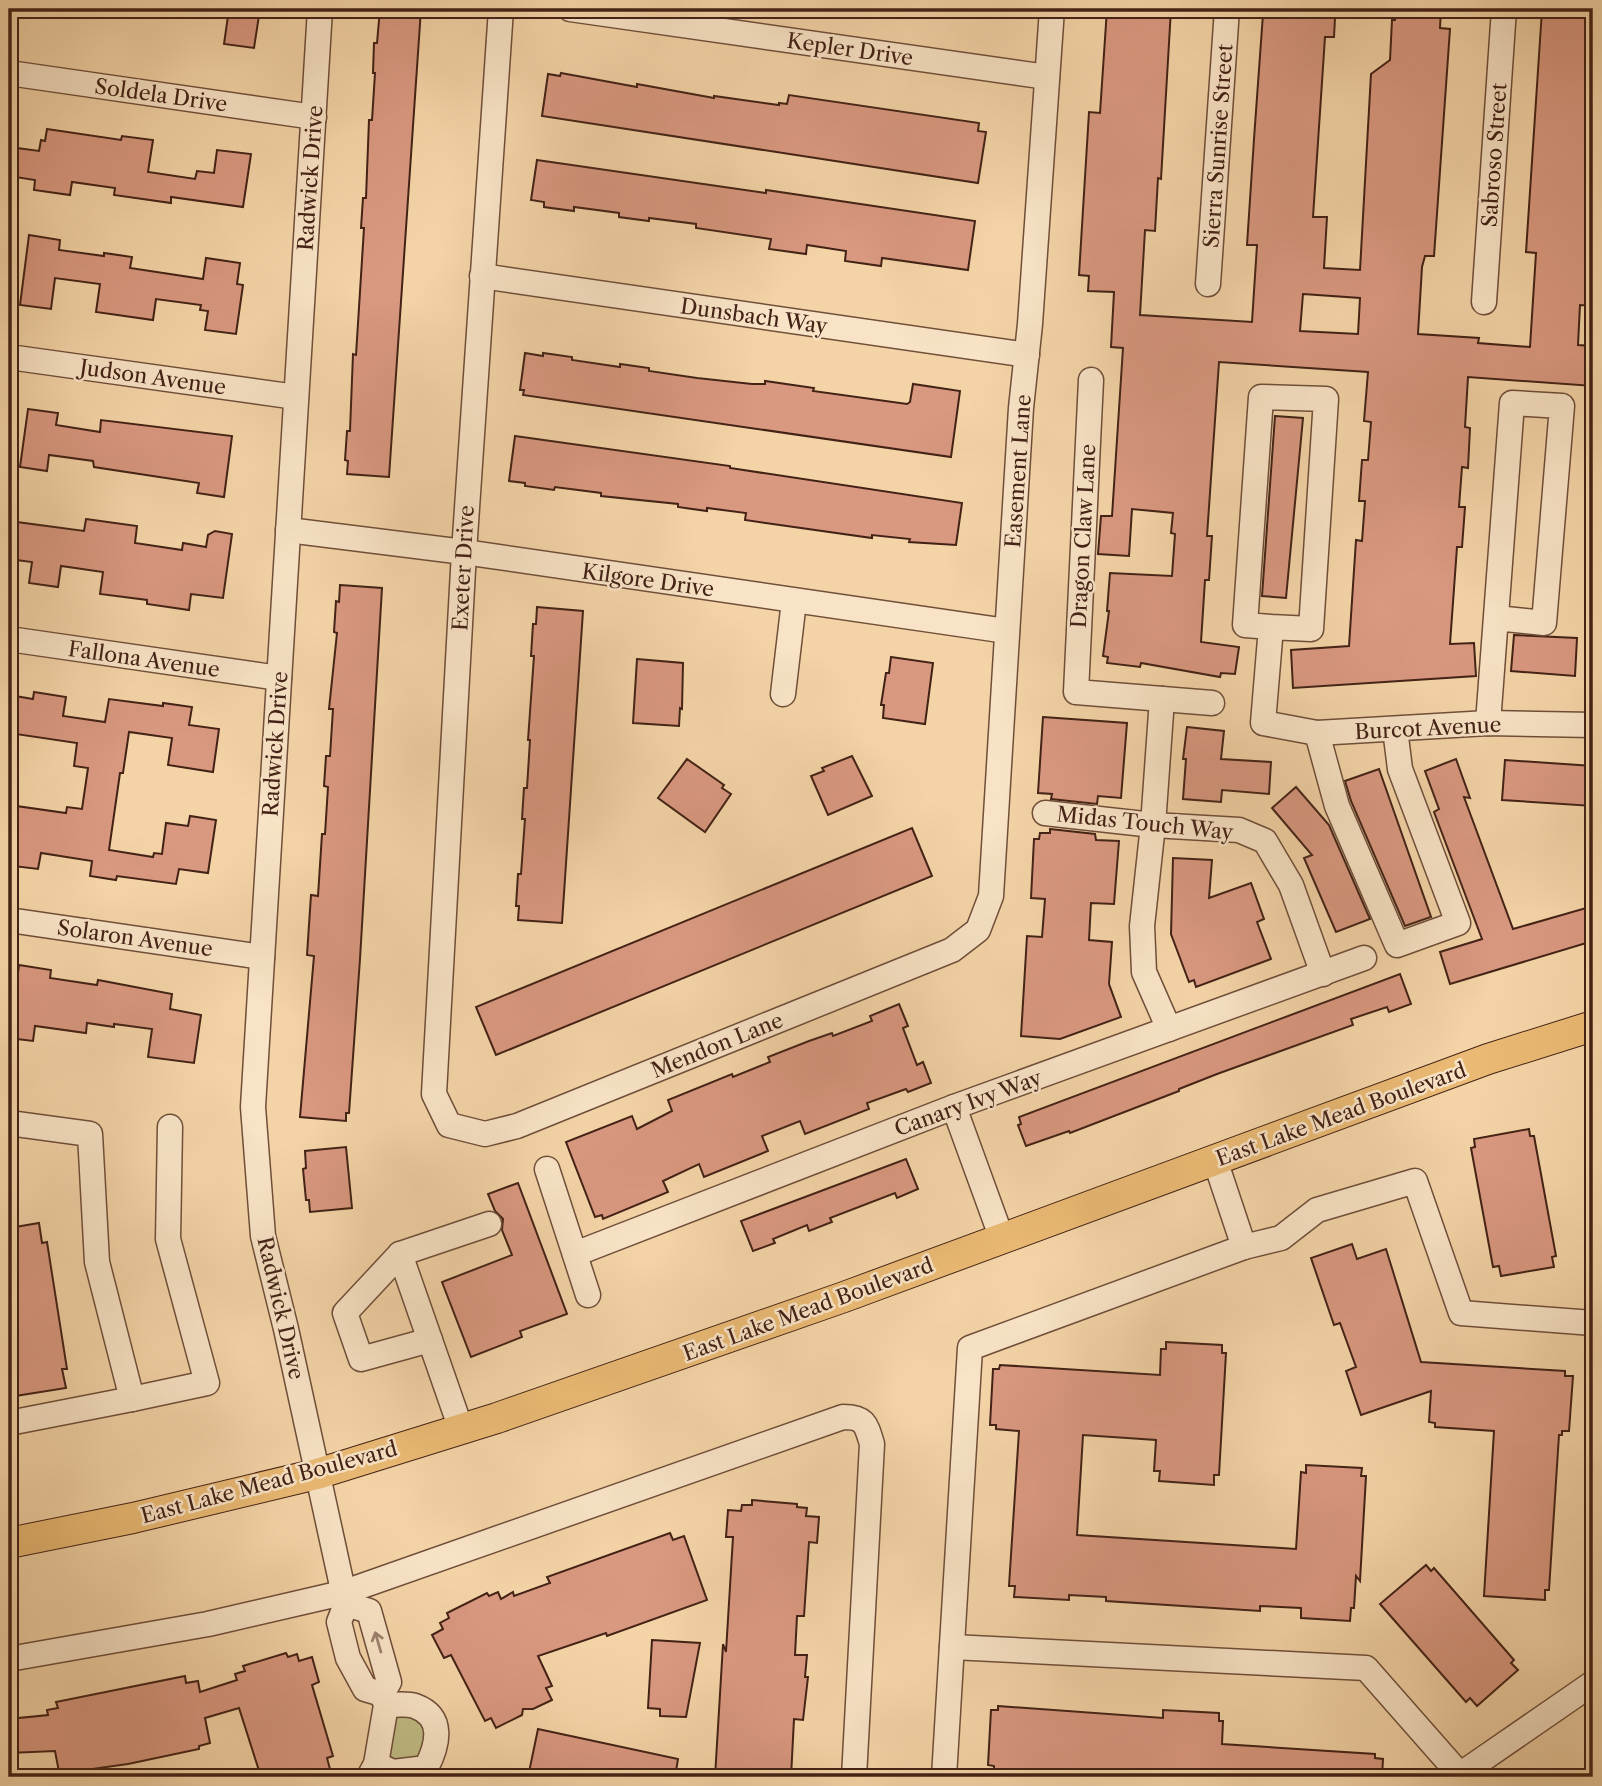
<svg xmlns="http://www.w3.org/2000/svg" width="1602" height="1786" font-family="'Libre Caslon Text',serif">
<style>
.green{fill:#bfbc84;stroke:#816f4d;stroke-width:2}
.building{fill:#d99880;stroke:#432216;stroke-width:2;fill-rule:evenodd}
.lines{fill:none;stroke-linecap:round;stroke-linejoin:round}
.minor-casing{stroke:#6f4e3a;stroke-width:27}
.major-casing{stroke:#432216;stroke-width:32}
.minor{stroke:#f8e3c6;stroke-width:24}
.major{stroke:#eaba74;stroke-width:30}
.oneway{stroke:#9e826e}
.labels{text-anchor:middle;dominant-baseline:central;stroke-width:5;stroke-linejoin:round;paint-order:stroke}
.street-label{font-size:21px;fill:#432216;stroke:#f8e3c6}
</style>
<rect width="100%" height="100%" fill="#f4d4a7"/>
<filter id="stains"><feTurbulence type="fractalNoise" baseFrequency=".00286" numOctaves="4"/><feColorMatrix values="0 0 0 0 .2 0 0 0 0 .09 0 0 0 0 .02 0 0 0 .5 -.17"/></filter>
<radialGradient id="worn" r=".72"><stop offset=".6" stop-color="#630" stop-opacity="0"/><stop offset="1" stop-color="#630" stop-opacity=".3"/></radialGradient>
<path class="green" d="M386,1705L431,1714L426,1768L376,1764Z"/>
<g class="building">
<path d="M229,9H260L254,48L224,44Z"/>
<path d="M380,9H421L389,477L347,474L348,461L345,460L347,431H350L353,354L356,355L364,228H361L363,198H366L369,120H372L375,73H373L374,43H377Z"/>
<path d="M1107,9H1171L1161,179L1158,178L1155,231L1145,230L1140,315L1252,322L1257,245H1247L1254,139L1263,14H1272L1273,9H1317V17L1335,18L1334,37H1325L1313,217H1327L1324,268L1360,270L1371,74L1390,60L1392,20H1395L1396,9H1441L1440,28L1450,29L1434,256H1425L1422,267L1418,334L1479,338L1478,343L1530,347L1536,253L1526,252L1542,10L1593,14V306L1580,305L1578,345L1593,346V386L1468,377L1465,427L1470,428L1468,468L1462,467L1459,507H1465L1462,547H1457L1450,644L1474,643L1476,676L1293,688L1291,650L1349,646L1356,540L1362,541L1365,501H1359L1362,460H1368L1371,422L1364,421L1368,372L1219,362L1207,536H1212L1209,580H1205L1201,642L1239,647L1235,674L1221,673L1220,677L1141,663L1140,667L1107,663L1108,657L1103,656L1109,611H1107L1110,573L1172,576L1175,534L1171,533L1173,513L1132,509L1129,556L1098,554L1101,516H1112L1123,348L1111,347L1114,292L1088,291L1089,276L1079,275L1089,112L1100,113ZM1303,294L1360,298L1358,334L1300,331Z"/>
<path d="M561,73L637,87V84L714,98V96L779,105V103L787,104L789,95L979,123L978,131L986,132L978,183L542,116L548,74L560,76Z"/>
<path d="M47,129L121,140L122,136L153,140L148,172L195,179L197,171L214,173L217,150L251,154L243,207L171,197V203L114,195L115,188L72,182L70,195L34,190L35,180L9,176V147L39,151L41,140L45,141Z"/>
<path d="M537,160L766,193V190L975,221L968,270L882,258L881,266L845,261L846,251L807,245L806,254L769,249L771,239L696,228V224L649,218V221L619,217V213L574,207V211L544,207V202L531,200Z"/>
<path d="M29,235L60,240L59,250L104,256V253L132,257L130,268L203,279L206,258L240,263L237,284L243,285L236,334L205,330L208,311L200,310L201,305L156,299L153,320L96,312L100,284L55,278L51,309L20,305Z"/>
<path d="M525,353L543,356V353L572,357V360L620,367V364L649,368V371L697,378L752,384H765V381L814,388L813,391L907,404L910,402L913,384L960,391L951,457L523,395L524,390H520Z"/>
<path d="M28,409L58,413L56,425L100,432L101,420L232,436L224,497L197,493L199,483L94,467L93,461L49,455L47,471L20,467Z"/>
<path d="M1275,416L1303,418L1286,598L1262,596Z"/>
<path d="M515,436L730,466V468L962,503L956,545L909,542L910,539L872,535V538L745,520L746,513L707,508V511L678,507V504L601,496V493L555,487L554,490L525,486V483L509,481Z"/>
<path d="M86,519L137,526L135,543L182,550L183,543L206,547L208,535L215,531L232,534L223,598L191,594L189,610L147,604V600L100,594L103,572L61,566L58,587L29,583L32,562L9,559V521L84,531Z"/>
<path d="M340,585L382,588L360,959L349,1113H346V1121L300,1117L314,956L307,955L311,895L318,896L322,834H325L328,787L324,786L326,756H330L333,709H329L337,633L334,632L336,601L339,602Z"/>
<path d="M537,607L583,611L562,923L518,920L519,906H516L518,874H521L525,819H522L524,788H527L530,740H528L534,656H531L533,624H536Z"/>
<path d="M1514,635L1577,638L1575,676L1511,671Z"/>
<path d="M891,657L933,663L925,724L883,718L884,705H881L886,673H889Z"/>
<path d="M637,659L683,663L682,709L680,708L679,726L633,723Z"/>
<path d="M34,692L66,697L63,716L105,722L109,699L163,706V703L192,707L189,725L219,729L213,772L168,765L172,738L129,732L123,773H120L109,850L153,857L154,853L162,854L166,823L188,826L190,816L216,820L208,873L179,869L176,884L117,876L116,880L90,876L92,861L41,853L38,869L13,866L15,850L9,849V805L66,813L67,807L82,809L88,768L74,766L77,743L9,733V695L33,699Z"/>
<path d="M1043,717L1127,723L1121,798L1098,796L1097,804L1051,799L1052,794L1038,793Z"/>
<path d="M1187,727L1224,731L1221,759L1271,762L1269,794L1222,790L1221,802L1183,799L1186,759H1183Z"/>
<path d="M852,756L872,796L828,815L811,776L824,771L822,768Z"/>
<path d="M687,759L724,785L722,788L731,794L705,832L658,798Z"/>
<path d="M1456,759L1470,798L1464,797L1513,929L1593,906V941L1450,984L1440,952L1482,939L1434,812L1439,809L1425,771Z"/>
<path d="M1505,760L1593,766V806L1502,800Z"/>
<path d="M1379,769L1431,917L1405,926L1351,801L1345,781Z"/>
<path d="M1296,787L1329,825L1370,919L1336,932L1304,858L1312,855L1272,808Z"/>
<path d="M912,828L932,876L496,1055L476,1007Z"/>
<path d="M1050,829L1095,834L1096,840L1119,841L1114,904L1091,903L1089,940L1112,942L1109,984L1121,1017L1060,1039L1021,1036L1027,936L1042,937L1045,899L1031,898L1034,839H1039L1040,833H1050Z"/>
<path d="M1173,858L1212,860L1209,898L1251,883L1264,919L1257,922L1271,959L1196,987L1194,980L1189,982L1171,934Z"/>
<path d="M19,965L51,970L50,978L97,985L98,980L172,994L170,1009L201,1015L194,1063L148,1057L152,1029L114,1024V1027L87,1023L86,1033L35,1026L33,1041L9,1038V986L16,987Z"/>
<path d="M1400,974L1411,1004L1389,1012L1387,1007L1351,1019L1353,1025L1217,1074L1179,1089V1091L1070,1133L1069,1131L1026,1146L1018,1125L1021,1124L1019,1117Z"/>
<path d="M899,1004L908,1026L903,1028L917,1065L923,1062L931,1083L908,1092L906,1089L867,1103L869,1109L805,1134L800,1121L762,1136L768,1151L704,1177L699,1164L663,1181L668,1192L603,1219L602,1215L595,1217L566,1142L632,1116L637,1129L672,1111L668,1100L732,1074L733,1077L770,1062L768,1057L809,1041L832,1033L833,1036L872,1021L870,1016Z"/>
<path d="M1529,1129L1530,1136H1534L1556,1256L1552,1257L1554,1267L1501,1276L1499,1266L1493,1267L1471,1148L1475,1147L1474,1139Z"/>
<path d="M346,1147L352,1208L310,1212L309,1200H306L303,1169L306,1168L305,1151Z"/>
<path d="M906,1159L918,1189L897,1198L895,1193L830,1218L832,1222L809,1231L807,1225L773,1239L775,1243L753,1251L741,1221Z"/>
<path d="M518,1183L567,1314L520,1331L522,1337L471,1357L442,1282L512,1255L502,1230L503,1219L495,1211L488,1194Z"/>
<path d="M39,1223L42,1243L47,1242L67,1369H62L66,1388L9,1397V1228Z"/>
<path d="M1352,1244L1357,1259L1386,1249L1421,1362L1565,1371V1376H1573L1569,1431H1562V1435H1559L1549,1590H1545V1600L1484,1596L1494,1431L1435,1427V1423L1429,1422L1431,1391L1361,1415L1346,1371L1356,1367L1340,1323L1334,1325L1311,1258Z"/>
<path d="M1166,1342L1222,1345V1353H1226L1219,1475H1214V1485L1159,1481L1160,1471H1154L1156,1440L1083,1435L1077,1535L1296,1549L1301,1472L1306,1473V1465L1362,1468L1361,1476H1366L1360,1581L1356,1576L1354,1608H1351L1350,1621L1301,1618V1608L1260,1606V1611L1106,1601V1597L1069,1595V1600L1014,1597L1015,1586H1009L1019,1431L996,1429V1425H990L993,1369H999L1000,1365L1160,1375L1161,1349H1166Z"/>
<path d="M752,1500L797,1504V1507L807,1508L806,1516L819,1517L817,1543L809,1542L804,1616H797L795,1655H807L805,1677H808L803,1720L794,1719L791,1777H715L723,1644L726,1652L733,1537H726L728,1510L741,1511L742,1505H752Z"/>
<path d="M670,1533L673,1540L684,1536L707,1600L607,1636L606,1633L538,1656L552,1686L546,1688L552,1700L533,1709H523L522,1715L496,1728L491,1718L485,1721L451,1655L444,1658L432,1635L443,1629L440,1623L449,1618L447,1613L487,1593L489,1596L498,1592L501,1599L513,1592L514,1596L550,1583L547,1577Z"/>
<path d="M1426,1565L1431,1571L1434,1568L1514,1660L1511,1663L1518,1670L1477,1706L1470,1698L1466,1702L1380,1604Z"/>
<path d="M652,1640L700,1643L686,1717L660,1716V1709L648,1708Z"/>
<path d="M286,1653L288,1657L297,1654L299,1661L312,1657L319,1682L312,1685L333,1756L327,1758L330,1769L305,1777H261L239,1708L205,1718L210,1743L199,1746V1749L128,1764L71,1772L70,1769L59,1772L55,1751L9,1753V1719L48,1715L47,1710L58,1708L56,1702L185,1676L186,1683L198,1681L200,1692L237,1680L235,1674L245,1671L243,1666Z"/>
<path d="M998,1706L1163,1718V1710L1219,1713V1721H1223L1222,1744L1375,1754V1758L1383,1759L1382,1777H1160L1121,1774V1777H1102L994,1770V1766L988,1765L991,1710H998Z"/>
<path d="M538,1729L678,1759L675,1777H528Z"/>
</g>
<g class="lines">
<g class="minor-casing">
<g id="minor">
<path d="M320,9L253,1107L263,1236L286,1329L346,1604L339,1622L348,1658L365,1689L382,1694"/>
<path d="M501,9L464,552L434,1094L449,1125L485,1134L517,1126L952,950L978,930L991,896L1021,408L1030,324L1052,9"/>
<path d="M570,9L1047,77"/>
<path d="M9,73L314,117"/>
<path d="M482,276L1027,355"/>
<path d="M1208,284L1227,9"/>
<path d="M1484,302L1504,9"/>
<path d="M9,357L296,397"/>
<path d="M1091,380L1076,692L1212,703"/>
<path d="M288,530L464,552L1007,631"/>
<path d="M1271,627L1311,629L1326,399L1261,397L1245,625L1271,627L1263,723L1317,733L1488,723L1593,725"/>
<path d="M9,639L279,678"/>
<path d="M783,694L794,601"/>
<path d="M1162,699L1153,825L1142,926L1144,972L1169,1029"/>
<path d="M1488,723L1512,403L1562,406L1544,623L1496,618"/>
<path d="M1317,733L1337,806L1397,945L1458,923L1400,769L1395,729"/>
<path d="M1045,813L1153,825L1239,830L1265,841L1291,885L1323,974"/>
<path d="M9,920L262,957"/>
<path d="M954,1107L1002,1239"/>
<path d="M9,1123L90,1134L97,1262L132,1399L9,1423"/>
<path d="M1215,1160L1244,1247"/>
<path d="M547,1169L588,1295"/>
<path d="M400,1254L345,1313L361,1359L430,1340"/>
<path d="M575,1254L954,1107L1364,958"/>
<path d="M132,1399L207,1383L168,1239L170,1127"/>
<path d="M461,1429L400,1254L489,1224"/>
<path d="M346,1604L369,1611L389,1682L382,1694"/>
<path d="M952,1647L1366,1668L1461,1776"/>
<path d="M9,1659L208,1624L342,1593L843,1417C865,1417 866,1424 872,1444L854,1777"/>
<path d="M376,1764L393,1772L426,1768C438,1745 445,1717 415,1706C407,1703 395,1705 386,1705"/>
<path d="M369,1777L376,1764L386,1705L382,1694"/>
<path d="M944,1777L970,1348L1244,1247L1281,1238L1317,1210L1415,1181L1461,1313L1593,1323"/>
<path d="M1461,1777L1464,1772L1593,1683"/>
</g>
</g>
<g class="major-casing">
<path id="major" d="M9,1543L133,1518L317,1474L497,1418L844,1297L1488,1059L1593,1026"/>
</g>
<use href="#minor" class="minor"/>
<use href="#major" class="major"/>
</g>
<defs><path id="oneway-shaft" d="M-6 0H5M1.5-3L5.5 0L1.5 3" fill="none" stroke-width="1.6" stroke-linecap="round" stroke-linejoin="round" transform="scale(1.75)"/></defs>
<use class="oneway" href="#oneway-shaft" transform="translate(378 1642) rotate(-106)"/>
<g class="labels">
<g class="street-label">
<text transform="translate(850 49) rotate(8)">Kepler Drive</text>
<text transform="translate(161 95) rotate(8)">Soldela Drive</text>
<text transform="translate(1218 146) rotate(-86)">Sierra Sunrise Street</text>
<text transform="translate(1494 155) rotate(-86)">Sabroso Street</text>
<text transform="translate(310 178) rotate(-86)">Radwick Drive</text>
<text transform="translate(754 316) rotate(8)">Dunsbach Way</text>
<text transform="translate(153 377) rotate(8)">Judson Avenue</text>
<text transform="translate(1018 471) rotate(-86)">Easement Lane</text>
<text transform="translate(1083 536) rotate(-87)">Dragon Claw Lane</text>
<text transform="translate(463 568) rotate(-87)">Exeter Drive</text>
<text transform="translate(648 580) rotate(8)">Kilgore Drive</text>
<text transform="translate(144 659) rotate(8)">Fallona Avenue</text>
<text transform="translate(1428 728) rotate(-3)">Burcot Avenue</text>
<text transform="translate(275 744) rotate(-86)">Radwick Drive</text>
<text transform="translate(1145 823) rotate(6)">Midas Touch Way</text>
<text transform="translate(135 938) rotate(8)">Solaron Avenue</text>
<text transform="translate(717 1045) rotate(-22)">Mendon Lane</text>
<text transform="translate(968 1103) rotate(-20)">Canary Ivy Way</text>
<text transform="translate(1341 1114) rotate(-20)">East Lake Mead Boulevard</text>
<text transform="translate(281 1308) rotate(77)">Radwick Drive</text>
<text transform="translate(808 1309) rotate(-20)">East Lake Mead Boulevard</text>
<text transform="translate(269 1482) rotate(-15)">East Lake Mead Boulevard</text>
</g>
</g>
<rect width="1602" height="1786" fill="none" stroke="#f4d4a7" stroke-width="35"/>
<rect x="10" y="10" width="1581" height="1765" fill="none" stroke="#432216" stroke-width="3.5"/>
<rect x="18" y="18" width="1567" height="1751" fill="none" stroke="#432216" stroke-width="2"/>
<rect width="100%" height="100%" filter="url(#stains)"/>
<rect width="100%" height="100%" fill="url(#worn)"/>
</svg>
